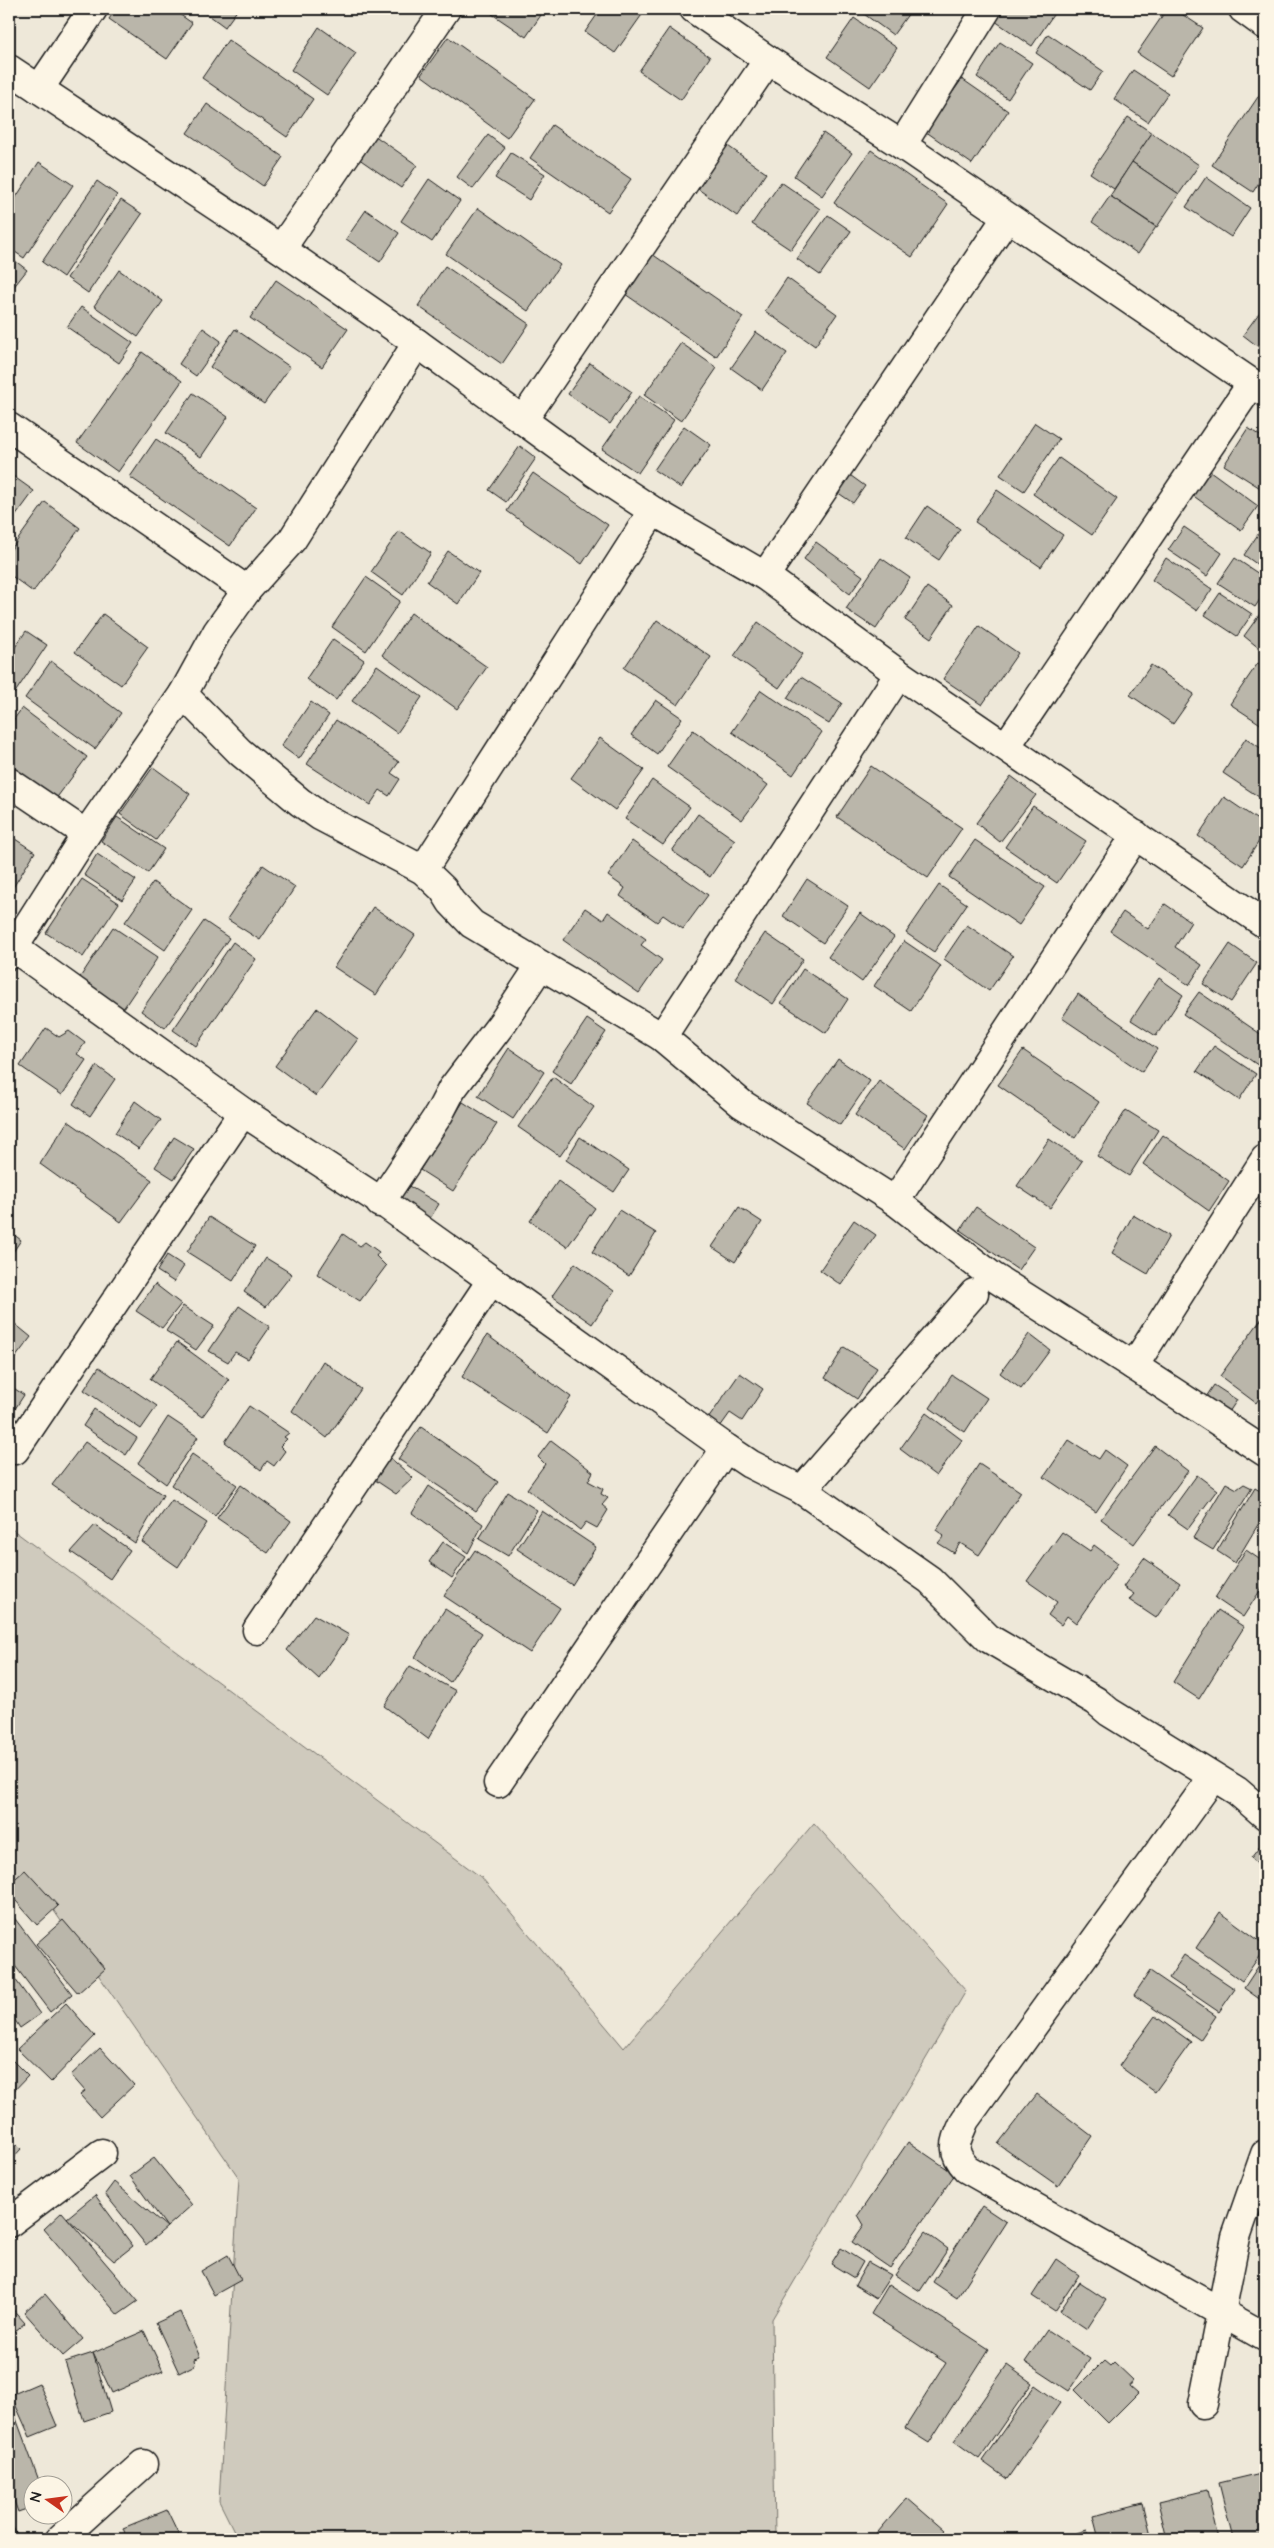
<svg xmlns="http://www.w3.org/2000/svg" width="1274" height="2548" font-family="'Architects Daughter',sans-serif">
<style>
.green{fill:#cfcabd;stroke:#76736c}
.building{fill:#bab6aa;stroke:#1c1c1c}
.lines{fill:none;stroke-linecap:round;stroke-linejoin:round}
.minor-casing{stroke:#1c1c1c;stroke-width:31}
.minor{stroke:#fcf5e5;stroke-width:28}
</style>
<rect width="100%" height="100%" fill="#eee8d9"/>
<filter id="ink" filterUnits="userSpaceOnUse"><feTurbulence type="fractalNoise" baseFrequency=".02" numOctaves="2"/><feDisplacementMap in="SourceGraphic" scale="10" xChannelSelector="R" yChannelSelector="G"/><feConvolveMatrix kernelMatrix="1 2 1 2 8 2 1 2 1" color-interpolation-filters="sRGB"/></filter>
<g filter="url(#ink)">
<path class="green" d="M9,1527L482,1878L624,2048L814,1823L966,1991L772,2319L775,2539H238L219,2501L239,2178L43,1895L9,1882Z"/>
<g class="building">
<path d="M116,9H172L192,23L167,59L109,19Z"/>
<path d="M209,9H238L225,27L206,13Z"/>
<path d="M495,9H531L541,15L526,37L492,14Z"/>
<path d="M601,9H646L615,53L585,32Z"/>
<path d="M857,9H912L893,35Z"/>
<path d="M995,9H1057L1032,46L989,17Z"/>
<path d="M1167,9H1174L1203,28L1171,76L1137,53Z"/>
<path d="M854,18L897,48L870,87L827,57Z"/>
<path d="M319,27L356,53L327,95L291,70Z"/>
<path d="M669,28L710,57L681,100L639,71Z"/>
<path d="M1048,34L1103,71L1090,90L1036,53Z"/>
<path d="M448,37L535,99L507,138L421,75Z"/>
<path d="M228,40L313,99L287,137L202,78Z"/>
<path d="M1000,42L1032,63L1008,99L977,77Z"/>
<path d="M1133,70L1168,93L1148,122L1114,99Z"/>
<path d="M962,79L1008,111L972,164L925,131Z"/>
<path d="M1262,91L1265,93V173L1253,192L1212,165Z"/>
<path d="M207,104L283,157L263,186L187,133Z"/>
<path d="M1128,117L1152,133L1114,189L1090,173Z"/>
<path d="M552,125L631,179L608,212L530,158Z"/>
<path d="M371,133L417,165L401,188L355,156Z"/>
<path d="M823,133L852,153L822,196L794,176Z"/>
<path d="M1152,133L1199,165L1179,194L1132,162Z"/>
<path d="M488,135L505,148L473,189L457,177Z"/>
<path d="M725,144L766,173L737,216L695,187Z"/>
<path d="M871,150L948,204L912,257L834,203Z"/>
<path d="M511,153L545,174L529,200L495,178Z"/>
<path d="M39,162L73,185L24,258L9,248V208Z"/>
<path d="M1132,162L1179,194L1157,227L1110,196Z"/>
<path d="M1206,177L1250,208L1231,237L1186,207Z"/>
<path d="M429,179L460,201L432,242L401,221Z"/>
<path d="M97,181L117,195L63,277L42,262Z"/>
<path d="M781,182L820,209L791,250L752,224Z"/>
<path d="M1110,196L1156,227L1138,254L1092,222Z"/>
<path d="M121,200L142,214L88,293L67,278Z"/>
<path d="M478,208L560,265L528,311L446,254Z"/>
<path d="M366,210L399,233L380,262L346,239Z"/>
<path d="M828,215L851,231L820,275L797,259Z"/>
<path d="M652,254L743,317L716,357L625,294Z"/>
<path d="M9,256L27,270L9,293Z"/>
<path d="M445,266L529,324L502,364L418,306Z"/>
<path d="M119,270L163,301L138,337L94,306Z"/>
<path d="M787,278L837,314L815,346L765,311Z"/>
<path d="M276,280L348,329L322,367L250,318Z"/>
<path d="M1265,305V352L1243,335Z"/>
<path d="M81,307L133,343L119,363L67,327Z"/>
<path d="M203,328L221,341L196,376L179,364Z"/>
<path d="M235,329L290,367L264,404L210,367Z"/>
<path d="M756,332L787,353L762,390L731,368Z"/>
<path d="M681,343L717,368L681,421L644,395Z"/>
<path d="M142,352L182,381L118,472L77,443Z"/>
<path d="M590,363L632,392L610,424L568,394Z"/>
<path d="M193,393L228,417L201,457L166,433Z"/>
<path d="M639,396L674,420L638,473L602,449Z"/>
<path d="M1035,423L1059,439L1024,491L1000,475Z"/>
<path d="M684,426L711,445L681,488L654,470Z"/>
<path d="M1248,428L1265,439V491L1224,465Z"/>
<path d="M156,439L256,508L230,546L130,477Z"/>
<path d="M520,446L536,458L506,502L489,490Z"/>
<path d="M1059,458L1117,499L1092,535L1033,494Z"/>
<path d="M1206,468L1258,506L1241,530L1188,492Z"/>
<path d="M533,473L608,525L582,564L507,511Z"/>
<path d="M847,473L865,486L853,503L834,490Z"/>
<path d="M13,476L34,491L9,525V481Z"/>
<path d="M997,490L1063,535L1041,567L975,522Z"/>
<path d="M45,502L80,528L33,592L9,574V552Z"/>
<path d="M927,506L960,529L939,560L906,538Z"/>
<path d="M1265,524V570L1244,555Z"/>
<path d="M1184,527L1222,553L1207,576L1168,550Z"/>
<path d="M399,531L431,553L403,595L371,572Z"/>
<path d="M816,542L863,576L850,594L804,559Z"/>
<path d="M448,551L479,573L458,604L427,582Z"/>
<path d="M881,558L910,578L876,629L846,609Z"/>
<path d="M1166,558L1212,589L1197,611L1152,580Z"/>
<path d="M1235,558L1265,578V592L1255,607L1218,583Z"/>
<path d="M366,577L400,601L366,651L332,627Z"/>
<path d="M927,587L953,605L931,638L905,620Z"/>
<path d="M1220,593L1252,614L1237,636L1205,615Z"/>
<path d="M1265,607V653L1244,636Z"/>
<path d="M411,613L487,667L457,709L382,655Z"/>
<path d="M103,614L148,647L121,685L75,652Z"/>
<path d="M657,620L711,657L678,705L624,668Z"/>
<path d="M758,622L803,654L779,688L734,656Z"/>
<path d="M979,626L1018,653L982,705L943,679Z"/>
<path d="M26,631L47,645L14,694L9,691V656Z"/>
<path d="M333,639L364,660L336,700L306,679Z"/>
<path d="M51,661L121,713L95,749L25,698Z"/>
<path d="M1258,663L1265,667V727L1230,704Z"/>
<path d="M377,665L422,697L397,733L352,701Z"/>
<path d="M1151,665L1194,694L1173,724L1130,695Z"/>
<path d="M801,677L842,703L829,724L787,698Z"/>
<path d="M761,690L822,732L793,775L732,732Z"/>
<path d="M656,700L682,718L657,754L631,735Z"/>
<path d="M311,702L329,715L299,759L281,746Z"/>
<path d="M22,708L87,757L55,800L9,766V726Z"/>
<path d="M336,720L399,762L391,773L400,779L389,796L380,790L370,805L307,764Z"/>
<path d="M693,730L768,785L742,820L667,767Z"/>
<path d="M600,738L644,770L615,810L571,778Z"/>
<path d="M1246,738L1265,751V801L1223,773Z"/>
<path d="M871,766L962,828L928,878L837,817Z"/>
<path d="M153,767L190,794L156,840L120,814Z"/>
<path d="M1011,776L1036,795L1000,842L976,823Z"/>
<path d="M652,780L690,807L663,845L625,819Z"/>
<path d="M1224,797L1265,825V832L1243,866L1198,836Z"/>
<path d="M1033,806L1086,841L1057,883L1005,847Z"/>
<path d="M698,814L735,840L710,877L672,851Z"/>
<path d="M117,817L164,849L148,873L101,841Z"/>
<path d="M15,839L35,852L9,894V848Z"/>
<path d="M975,840L1045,887L1019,925L949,877Z"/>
<path d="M632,841L708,895L683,929L663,915L657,922L620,896L625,888L608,876Z"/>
<path d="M97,854L136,880L122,900L84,875Z"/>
<path d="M263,865L295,887L260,940L227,919Z"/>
<path d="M82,879L119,903L83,957L46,933Z"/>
<path d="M807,879L848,906L823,943L783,916Z"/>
<path d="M153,882L192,910L165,950L125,922Z"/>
<path d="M939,885L967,904L934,952L906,933Z"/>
<path d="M1165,904L1191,922L1175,947L1202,965L1189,985L1110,931L1123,912L1148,929Z"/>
<path d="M373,907L415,935L376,995L334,967Z"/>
<path d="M585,908L603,920L608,912L646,939L641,945L662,960L639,993L563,940Z"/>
<path d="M860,913L894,937L862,982L828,957Z"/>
<path d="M204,921L229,938L165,1028L141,1011Z"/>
<path d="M967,925L1013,956L989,991L944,959Z"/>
<path d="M113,927L158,957L123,1009L79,979Z"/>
<path d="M765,933L803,959L773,1004L735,978Z"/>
<path d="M904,941L941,966L911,1011L874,986Z"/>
<path d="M233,942L256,959L196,1046L173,1030Z"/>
<path d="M1230,944L1257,963L1231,1002L1203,984Z"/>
<path d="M803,969L848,999L826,1033L781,1003Z"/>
<path d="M1159,978L1183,995L1156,1036L1131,1020Z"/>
<path d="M1199,992L1265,1037V1070L1183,1014Z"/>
<path d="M1078,994L1157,1049L1142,1072L1062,1018Z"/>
<path d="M317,1008L358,1039L316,1096L275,1066Z"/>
<path d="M587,1019L606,1032L571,1084L552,1071Z"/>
<path d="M46,1028L59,1037L69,1031L85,1043L77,1054L86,1060L62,1095L20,1066Z"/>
<path d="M1214,1046L1256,1074L1239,1100L1197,1071Z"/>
<path d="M509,1048L544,1072L513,1119L478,1096Z"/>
<path d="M1023,1050L1099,1102L1075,1138L998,1085Z"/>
<path d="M838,1059L870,1081L840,1125L807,1103Z"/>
<path d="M97,1066L115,1079L90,1116L73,1104Z"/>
<path d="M553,1077L594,1107L560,1156L518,1127Z"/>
<path d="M879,1081L928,1115L905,1149L855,1115Z"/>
<path d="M135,1101L161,1120L139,1149L115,1133Z"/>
<path d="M463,1102L497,1124L453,1191L420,1170Z"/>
<path d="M1126,1110L1158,1130L1129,1176L1097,1156Z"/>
<path d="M68,1121L152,1180L121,1222L40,1164Z"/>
<path d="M1163,1135L1229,1181L1209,1211L1143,1164Z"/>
<path d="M174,1137L194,1149L174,1179L155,1167Z"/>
<path d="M580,1137L629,1170L614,1192L566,1160Z"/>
<path d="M1049,1139L1082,1161L1050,1208L1017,1186Z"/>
<path d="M558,1181L595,1208L567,1247L530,1221Z"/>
<path d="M402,1182L439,1204L424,1228L388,1206Z"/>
<path d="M739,1207L762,1222L735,1262L712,1247Z"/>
<path d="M976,1207L1034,1247L1018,1270L960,1230Z"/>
<path d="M619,1210L656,1233L629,1276L592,1252Z"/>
<path d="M1133,1215L1169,1236L1148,1274L1112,1253Z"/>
<path d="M209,1217L255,1246L233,1281L187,1252Z"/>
<path d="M854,1220L876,1235L841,1285L820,1270Z"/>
<path d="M9,1231L21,1240L9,1258Z"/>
<path d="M343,1234L360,1246L365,1242L379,1252L376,1256L386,1266L360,1301L317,1274Z"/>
<path d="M167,1255L184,1266L174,1282L157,1271Z"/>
<path d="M266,1258L292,1274L266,1307L244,1292Z"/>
<path d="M575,1263L614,1291L592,1324L552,1296Z"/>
<path d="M155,1284L181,1304L162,1328L136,1311Z"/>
<path d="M183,1306L214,1326L196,1350L166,1331Z"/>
<path d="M239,1306L270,1327L248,1359L235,1352L228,1362L209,1351Z"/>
<path d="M1265,1314V1390L1256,1403L1220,1376Z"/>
<path d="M9,1319L31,1337L9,1366Z"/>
<path d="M1029,1334L1050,1350L1021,1389L1000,1373Z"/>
<path d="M487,1335L571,1397L548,1433L462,1377Z"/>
<path d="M177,1342L229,1380L202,1417L150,1379Z"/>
<path d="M844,1347L877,1368L857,1399L825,1378Z"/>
<path d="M323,1361L361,1389L327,1438L292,1411Z"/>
<path d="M99,1367L157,1406L141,1429L84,1390Z"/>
<path d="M740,1373L763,1389L742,1421L730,1413L720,1427L708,1419Z"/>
<path d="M952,1375L987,1398L965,1432L930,1408Z"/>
<path d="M9,1385L24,1395L11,1415L9,1414Z"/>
<path d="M1214,1385L1237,1400L1225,1418L1202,1403Z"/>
<path d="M249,1406L289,1433L284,1437L287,1439L280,1446L285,1451L274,1466L267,1461L261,1470L225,1442Z"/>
<path d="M94,1409L137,1438L126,1455L83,1426Z"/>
<path d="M926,1413L962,1440L936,1476L900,1449Z"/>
<path d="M168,1417L198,1437L166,1484L138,1463Z"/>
<path d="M421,1427L498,1482L476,1511L398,1459Z"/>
<path d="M551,1440L593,1472L588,1481L603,1489L601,1494L608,1498L602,1505L608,1510L597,1528L586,1522L580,1530L527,1489L545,1464L538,1457Z"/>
<path d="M1069,1440L1099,1459L1105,1450L1127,1466L1096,1512L1044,1477Z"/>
<path d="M85,1442L163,1495L135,1543L52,1485Z"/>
<path d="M1155,1446L1188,1471L1134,1544L1101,1519Z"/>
<path d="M192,1454L237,1485L215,1516L171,1485Z"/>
<path d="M387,1455L413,1478L396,1494L369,1476Z"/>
<path d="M979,1464L1021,1492L979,1555L960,1543L954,1553L938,1543L944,1536L936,1530Z"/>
<path d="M1197,1475L1217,1490L1188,1529L1168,1515Z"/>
<path d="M1226,1483L1237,1489L1244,1484L1252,1488L1213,1550L1193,1538Z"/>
<path d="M241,1485L291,1521L268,1553L217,1518Z"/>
<path d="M429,1486L483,1524L468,1553L412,1513Z"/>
<path d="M1255,1488L1265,1494V1513L1235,1563L1217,1551Z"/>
<path d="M508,1492L537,1510L508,1556L479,1539Z"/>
<path d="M172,1500L207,1523L178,1567L142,1542Z"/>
<path d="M542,1511L596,1547L572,1585L517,1549Z"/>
<path d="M95,1525L130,1550L110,1579L71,1552Z"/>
<path d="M1062,1532L1090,1551L1094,1545L1118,1563L1076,1623L1067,1616L1061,1625L1048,1615L1057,1602L1027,1581Z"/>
<path d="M443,1542L466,1557L452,1578L429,1562Z"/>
<path d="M475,1550L560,1608L530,1653L444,1596Z"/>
<path d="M1246,1550L1265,1563V1583L1243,1617L1215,1598Z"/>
<path d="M1144,1558L1180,1583L1156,1618L1129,1600L1134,1594L1123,1587Z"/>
<path d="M445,1609L482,1633L450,1682L415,1657Z"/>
<path d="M1218,1610L1244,1627L1199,1699L1173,1682Z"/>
<path d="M314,1615L349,1635L319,1679L287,1650Z"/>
<path d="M410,1666L456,1691L428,1739L384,1706Z"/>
<path d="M1265,1840V1870L1251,1858Z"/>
<path d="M25,1870L58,1906L37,1925L9,1893V1884Z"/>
<path d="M9,1911L72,1994L50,2012L9,1958Z"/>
<path d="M1220,1912L1265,1945V1948L1242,1981L1196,1948Z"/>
<path d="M63,1920L105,1969L78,1993L36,1944Z"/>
<path d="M1184,1955L1235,1989L1219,2012L1169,1978Z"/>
<path d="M1265,1956V2003L1244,1988Z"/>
<path d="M1150,1971L1216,2016L1200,2040L1134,1995Z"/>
<path d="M15,1979L40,2014L20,2028L9,2011V1983Z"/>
<path d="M66,2003L95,2036L51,2082L17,2049Z"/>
<path d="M1155,2016L1191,2042L1155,2092L1119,2066Z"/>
<path d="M100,2048L134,2085L100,2117L80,2095L85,2091L71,2075Z"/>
<path d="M9,2057L28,2076L9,2096Z"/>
<path d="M1037,2094L1092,2136L1058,2186L998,2144Z"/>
<path d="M9,2137L21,2149L9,2162Z"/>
<path d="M908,2142L955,2174L890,2268L852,2242L864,2225L858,2215Z"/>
<path d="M154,2158L192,2205L167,2227L130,2176Z"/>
<path d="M114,2182L167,2227L146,2245L105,2194Z"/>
<path d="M95,2195L133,2246L114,2261L67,2218Z"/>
<path d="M982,2206L1006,2222L957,2298L933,2282Z"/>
<path d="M62,2212L138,2301L118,2315L44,2229Z"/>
<path d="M925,2232L948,2249L920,2291L895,2275Z"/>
<path d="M841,2248L863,2262L854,2278L831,2264Z"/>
<path d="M228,2255L241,2280L214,2295L201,2271Z"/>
<path d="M1056,2259L1079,2275L1055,2311L1032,2296Z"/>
<path d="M868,2262L891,2275L876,2298L855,2285Z"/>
<path d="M1079,2282L1106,2300L1087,2329L1060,2311Z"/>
<path d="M889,2284L989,2349L929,2443L905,2428L946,2363L871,2314Z"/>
<path d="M45,2294L83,2339L63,2356L24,2312Z"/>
<path d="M9,2305L25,2323L9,2336Z"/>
<path d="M180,2312L200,2357L194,2359L195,2365L179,2373L156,2323Z"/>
<path d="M1047,2330L1090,2359L1069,2391L1025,2362Z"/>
<path d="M144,2331L163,2371L112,2393L93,2353Z"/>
<path d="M93,2353L111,2412L84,2421L65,2362Z"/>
<path d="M1104,2361L1110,2366L1114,2362L1133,2380L1130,2386L1138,2393L1108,2423L1075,2390Z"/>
<path d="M1007,2365L1032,2383L979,2459L954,2441Z"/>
<path d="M39,2383L57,2426L30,2437L11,2395Z"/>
<path d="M1035,2385L1060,2403L1007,2479L982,2461Z"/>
<path d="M13,2410L41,2486H32V2507L18,2512L9,2487V2411Z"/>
<path d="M1265,2472V2539H1233L1219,2483Z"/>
<path d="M1207,2490L1218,2539H1167L1158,2502Z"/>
<path d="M907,2498L944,2530L936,2539H872Z"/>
<path d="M1143,2503L1152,2539H1099L1093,2516Z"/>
<path d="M167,2510L181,2539H127L123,2528Z"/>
<path d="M9,2521L20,2539H9Z"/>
<path d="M1087,2530L1090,2539H1055Z"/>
<path d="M217,2532L221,2539H199Z"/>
</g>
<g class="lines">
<g class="minor-casing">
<g id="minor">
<path d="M694,9L768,60L902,145L1265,392"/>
<path d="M1243,9L1265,25"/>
<path d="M9,69L281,249L417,343L594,472L653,511L765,576L899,674L1265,924"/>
<path d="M39,89L93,9"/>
<path d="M902,145L987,9"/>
<path d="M281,249L446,9"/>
<path d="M523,420L768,60"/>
<path d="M9,427L247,590"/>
<path d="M765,576L1007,217"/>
<path d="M183,694L240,752L300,802L320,816L423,870L443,889L451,902L472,924L662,1037L742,1104L895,1201L992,1276L1134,1366L1265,1452"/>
<path d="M1007,745L1252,383"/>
<path d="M9,782L86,834"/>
<path d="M423,870L653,511"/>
<path d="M14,948L243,1112L388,1206L726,1448L750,1464L802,1490L930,1580L988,1638L1096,1701L1109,1712L1237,1791L1265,1815"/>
<path d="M9,955L86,834L183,694L217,632L247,590L292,540L417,343"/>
<path d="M662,1037L899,674"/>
<path d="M895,1201L1136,835"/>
<path d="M380,1203L439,1114L452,1089L503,1022L540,966"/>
<path d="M1134,1366L1265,1159"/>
<path d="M15,1450L243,1112"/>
<path d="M802,1490L974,1293"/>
<path d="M257,1630L491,1281"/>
<path d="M1213,1777L965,2120C956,2142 949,2150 967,2169L1265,2337"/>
<path d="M498,1783L726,1448"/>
<path d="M9,2223L102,2153"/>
<path d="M1203,2404L1236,2237L1265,2154"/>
<path d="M60,2539L143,2464"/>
</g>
</g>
<use href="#minor" class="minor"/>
</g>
</g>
<rect width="1274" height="2548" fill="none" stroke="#fcf5e5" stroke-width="30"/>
<rect x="15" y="15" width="1244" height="2518" fill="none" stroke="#1c1c1c" stroke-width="2" filter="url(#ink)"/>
<g transform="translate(48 2500) rotate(284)"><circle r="24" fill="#fcf5e5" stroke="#a29e95"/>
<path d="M0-4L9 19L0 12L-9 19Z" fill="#c8321e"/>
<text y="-8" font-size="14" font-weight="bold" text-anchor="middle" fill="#1c1c1c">N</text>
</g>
</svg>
